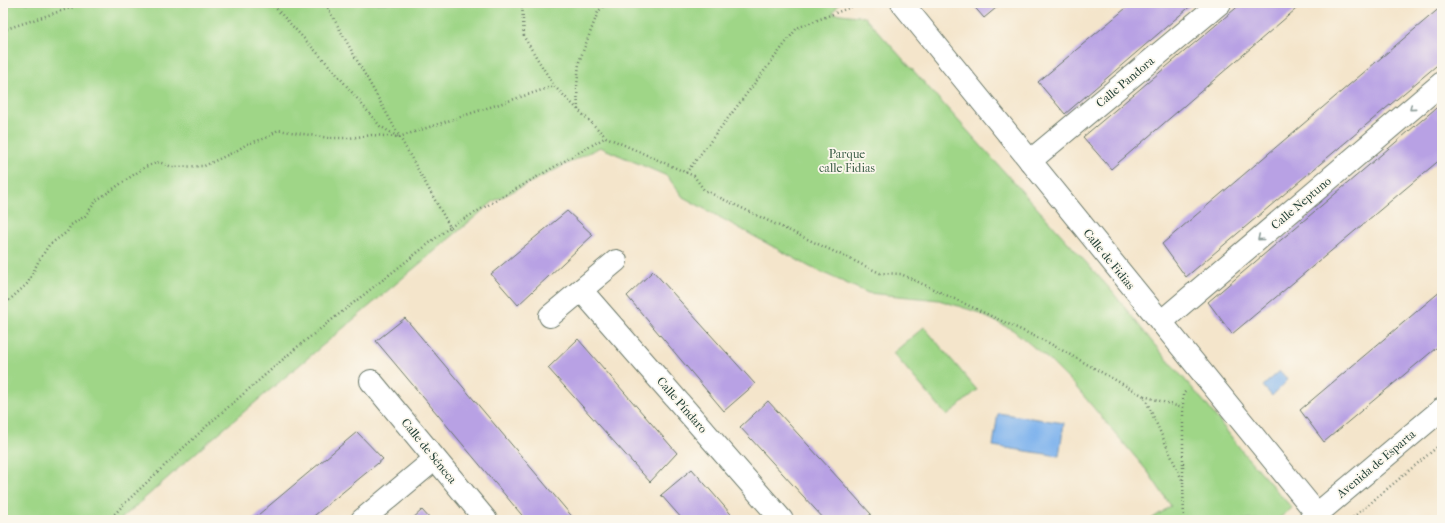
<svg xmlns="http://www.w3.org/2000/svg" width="1445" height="523" font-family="'IM FELL French Canon',serif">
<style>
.green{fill:#9fd687;stroke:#5f8a5e}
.water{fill:#7fb3ed;stroke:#4f7890}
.building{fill:#b8a1e4}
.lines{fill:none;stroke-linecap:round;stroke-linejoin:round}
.minor-casing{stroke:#6a7869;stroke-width:24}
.path{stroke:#6a7869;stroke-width:2.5;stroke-dasharray:1 3;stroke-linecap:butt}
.minor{stroke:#fff;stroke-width:22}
.oneway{stroke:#8f9e9a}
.labels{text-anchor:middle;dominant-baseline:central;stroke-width:3.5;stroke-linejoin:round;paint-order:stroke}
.street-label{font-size:12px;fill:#1f3d34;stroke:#fbf7ec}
.park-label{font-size:12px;fill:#395c45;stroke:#fbf7ec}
</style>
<rect width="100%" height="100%" fill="#fbf7ec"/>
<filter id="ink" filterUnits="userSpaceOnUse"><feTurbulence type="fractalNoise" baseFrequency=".025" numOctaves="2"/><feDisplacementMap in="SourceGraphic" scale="8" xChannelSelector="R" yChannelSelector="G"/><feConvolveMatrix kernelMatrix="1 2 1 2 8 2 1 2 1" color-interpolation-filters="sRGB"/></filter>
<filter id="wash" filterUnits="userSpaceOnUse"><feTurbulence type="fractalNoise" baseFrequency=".012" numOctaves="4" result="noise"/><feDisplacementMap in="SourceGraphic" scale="16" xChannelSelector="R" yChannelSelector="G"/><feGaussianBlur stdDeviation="0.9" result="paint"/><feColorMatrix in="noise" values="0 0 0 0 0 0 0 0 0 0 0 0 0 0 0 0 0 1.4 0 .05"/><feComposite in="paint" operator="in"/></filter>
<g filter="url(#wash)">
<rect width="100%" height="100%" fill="#f4e5cb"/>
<g class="green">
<path d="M3,3H839L833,13L865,17L1110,289L1153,343L1206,404L1246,456L1292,508L1277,520H1150L1171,506L1148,472L1076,387L1048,359L1013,330L974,311L939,300L868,293L810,267L683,197L667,176L600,147L494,201L207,443L120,520H3Z"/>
<path d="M924,327L977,390L947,416L893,353Z"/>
</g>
<g class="water">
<path d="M1280,371L1288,380L1272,396L1263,386Z"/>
<path d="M998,413L1064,423L1059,456L993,446Z"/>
</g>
<g id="blocks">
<g class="building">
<path d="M971,3H1002L984,18Z"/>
<path d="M1132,3H1194L1065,114L1038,82Z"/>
<path d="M1242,3H1303L1111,169L1083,137Z"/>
<path d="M1442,6V61L1186,277L1162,244Z"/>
<path d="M1442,103V158L1232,334L1208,302Z"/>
<path d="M567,211L593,235L518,305L491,274Z"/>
<path d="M653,271L755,384L724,411L627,296Z"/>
<path d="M1442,290V343L1324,442L1300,410Z"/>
<path d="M405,318L575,520H526L376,341Z"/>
<path d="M578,339L677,453L650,482L548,368Z"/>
<path d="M768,401L871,514L864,520H825L740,427Z"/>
<path d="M357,432L383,459L309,520H252Z"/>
<path d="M692,469L736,520H683L661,495Z"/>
<path d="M422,510L431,520H411Z"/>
</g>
</g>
</g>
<g filter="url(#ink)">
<use href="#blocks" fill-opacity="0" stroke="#6a7869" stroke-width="1"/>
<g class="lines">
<g class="minor-casing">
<g id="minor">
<path d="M902,3L1317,514"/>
<path d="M1030,161L1220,3"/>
<path d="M581,290L782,520"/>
<path d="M550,316L616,261"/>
<path d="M1161,322L1442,83"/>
<path d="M371,381L486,520"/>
<path d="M362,520L435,459"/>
<path d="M1310,520L1442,409"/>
</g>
</g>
<g class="path">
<path d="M271,3L335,72L380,126L398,137"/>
<path d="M522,3L524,37L554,86L606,137L694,176L704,190L775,224L880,273L901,274L1049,343L1144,396L1183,482L1184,520"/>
<path d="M853,3L856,5L870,3"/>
<path d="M3,30L73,7L80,3"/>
<path d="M578,110L577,87L579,62L598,12L606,3"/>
<path d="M686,173L797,28L856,5"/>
<path d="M450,227L606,137"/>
<path d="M3,306L28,283L38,262L49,245L67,232L71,225L85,216L97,200L145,167L159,162L172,167L204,166L236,151L247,144L266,138L278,130L329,138H349L372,135L399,137L554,86"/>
<path d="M1144,396L1183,408"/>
<path d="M1183,480V394L1187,390"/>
<path d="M109,520L127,501L210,423L296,348L450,227L325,3"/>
<path d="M1350,520L1442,443"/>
</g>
<use href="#minor" class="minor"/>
</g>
<defs><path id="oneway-chevron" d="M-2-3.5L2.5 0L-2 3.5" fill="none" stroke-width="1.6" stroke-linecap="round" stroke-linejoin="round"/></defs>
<g class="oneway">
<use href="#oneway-chevron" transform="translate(1412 108) rotate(140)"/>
<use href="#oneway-chevron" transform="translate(1260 238) rotate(140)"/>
</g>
</g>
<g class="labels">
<g class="street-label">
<text transform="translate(1125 82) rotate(-40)">Calle Pandora</text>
<text transform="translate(1301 203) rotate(-40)">Calle Neptuno</text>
<text transform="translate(1109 259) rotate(51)">Calle de Fidias</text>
<text transform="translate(682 405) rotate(49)">Calle Píndaro</text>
<text transform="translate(429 451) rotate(51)">Calle de Séneca</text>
<text transform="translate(1376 464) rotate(-40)">Avenida de Esparta</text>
</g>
<g class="park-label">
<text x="847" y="154">Parque<tspan x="847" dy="14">calle Fidias</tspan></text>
</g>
</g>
<rect width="1445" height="523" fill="none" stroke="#fbf7ec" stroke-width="16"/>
</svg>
